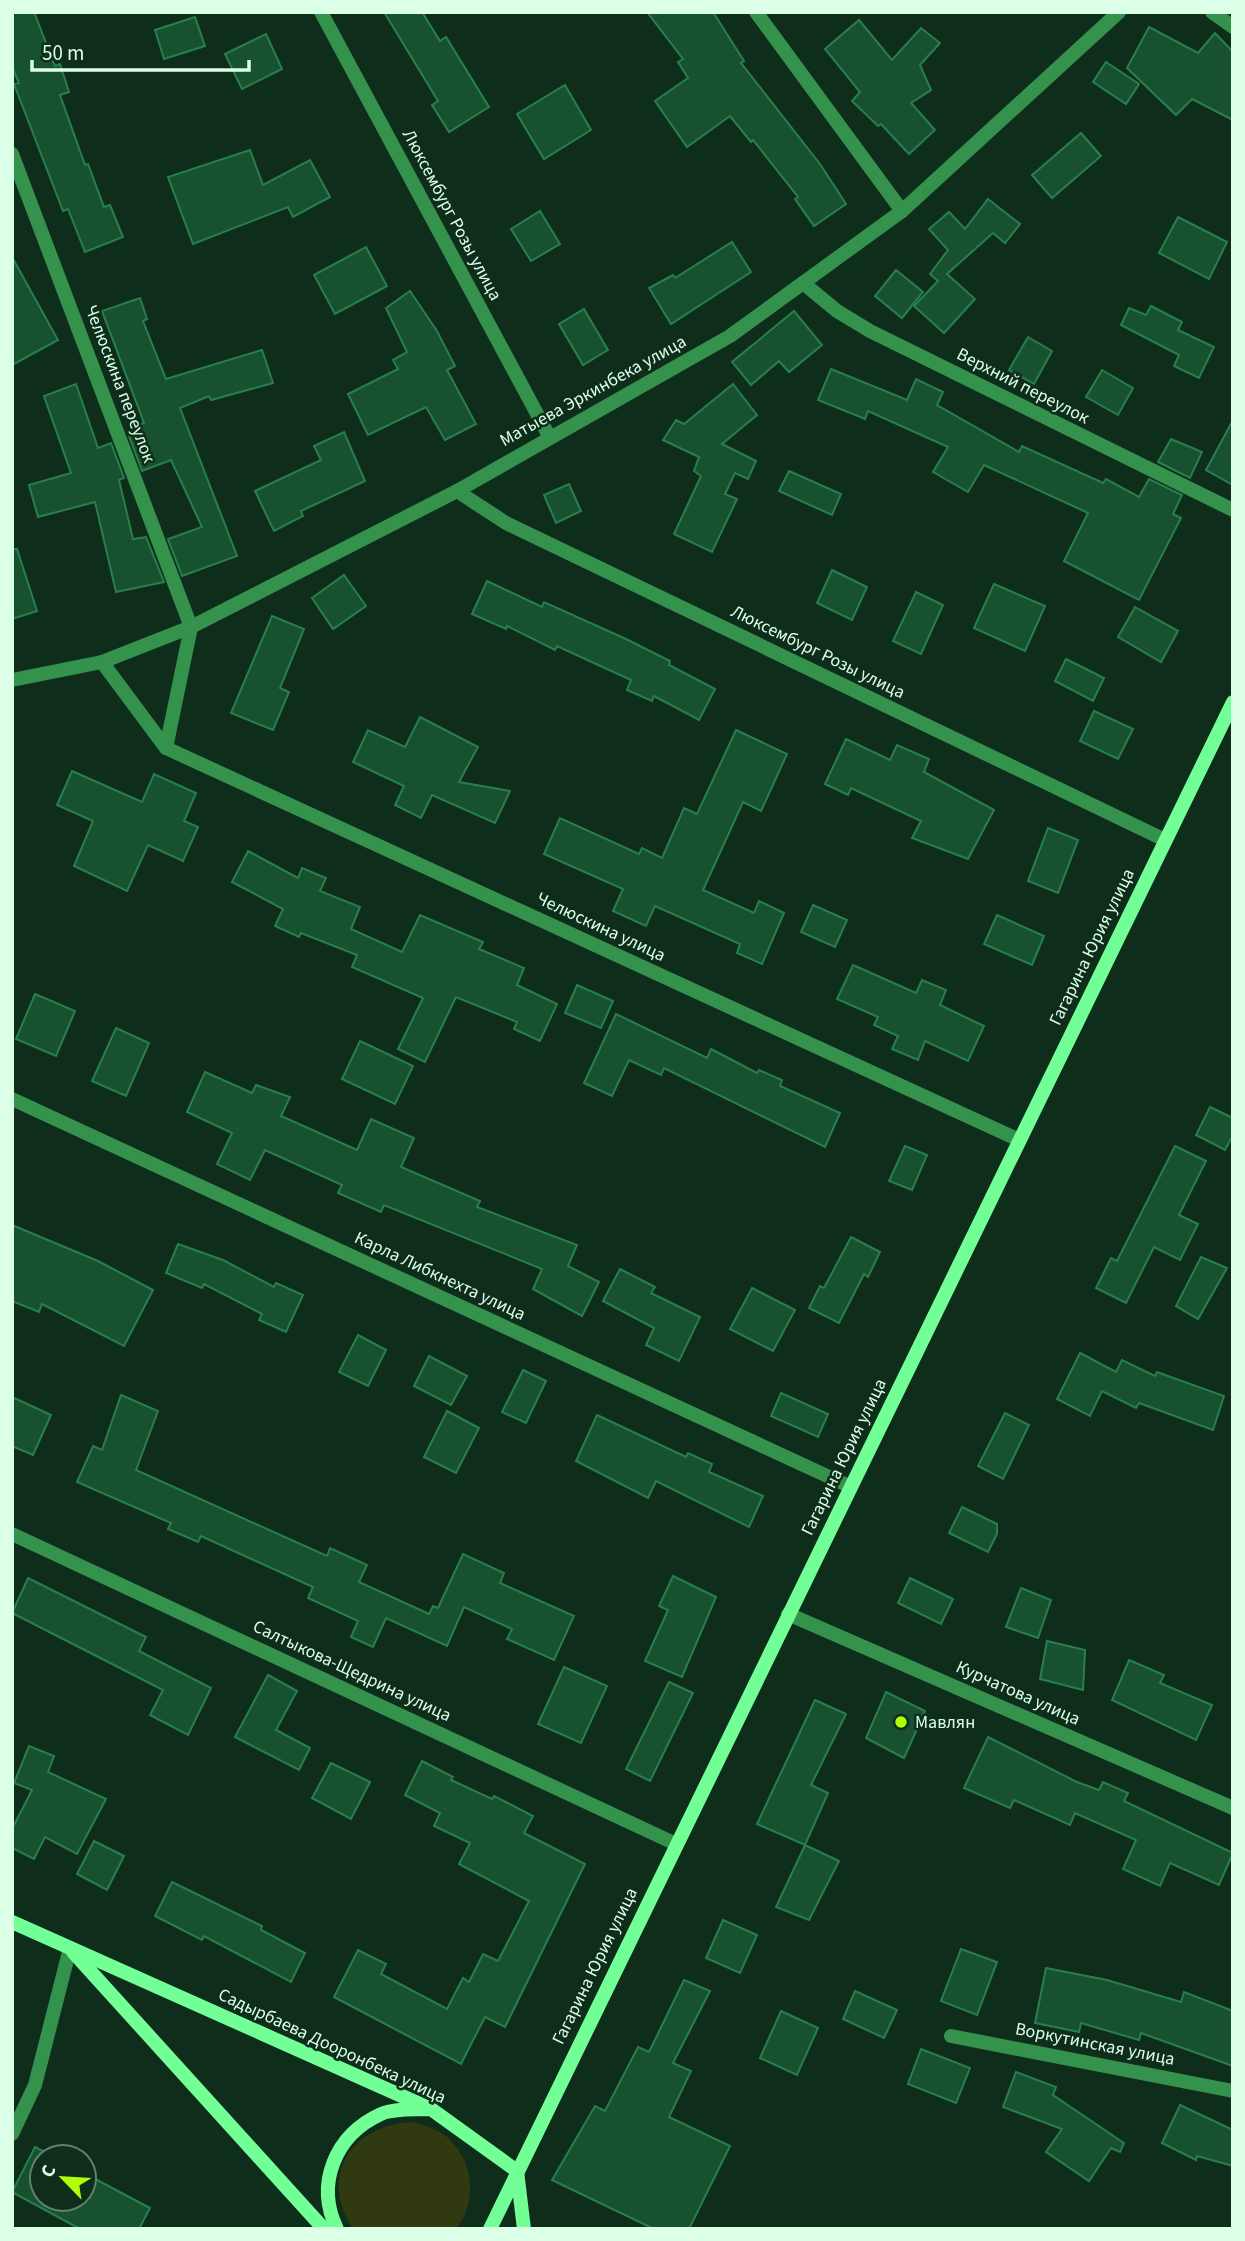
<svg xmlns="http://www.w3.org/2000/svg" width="1245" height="2241" font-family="'Source Sans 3',sans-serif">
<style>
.green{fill:#313911}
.building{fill:#185130;stroke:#287f4d;stroke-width:2}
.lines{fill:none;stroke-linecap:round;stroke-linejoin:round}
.minor{stroke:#34924d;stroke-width:14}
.secondary{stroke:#72ff95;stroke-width:14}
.poi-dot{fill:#afff07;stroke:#0e2e1b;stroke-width:2.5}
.labels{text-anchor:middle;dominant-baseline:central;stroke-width:5;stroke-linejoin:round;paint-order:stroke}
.street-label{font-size:18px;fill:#dbffe7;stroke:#0e2e1b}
.poi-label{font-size:18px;fill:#dbffe7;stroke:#0e2e1b;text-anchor:start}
</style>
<rect width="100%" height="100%" fill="#0e2e1b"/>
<path class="green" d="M413,2122C427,2126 442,2130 452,2142C474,2165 477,2204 456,2229H353C318,2174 352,2125 413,2122Z"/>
<g class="building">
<path d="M12,12H34L55,66L60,64L69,92L60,95L85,165L88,164L104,207L110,205L123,237L85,252L68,209L63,211L14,84L19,83L12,67Z"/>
<path d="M384,12H422L440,41L446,37L489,107L449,132L432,105L438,101Z"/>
<path d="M647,12H713L744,61L741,63L820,164L846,204L814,226L795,199L798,197L753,140L751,142L730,116L687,147L655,101L688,78L678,62L683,59Z"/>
<path d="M195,17L205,46L164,59L155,30Z"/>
<path d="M859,20L892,60L921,28L940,43L920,65L931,90L911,103L935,130L909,154L881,124L878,126L852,101L860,92L825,49Z"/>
<path d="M1149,27L1198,53L1215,33L1233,52V120L1192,99L1176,115L1127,68Z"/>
<path d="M266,34L282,69L242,89L225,54Z"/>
<path d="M1106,62L1139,84L1126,104L1093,82Z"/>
<path d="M565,85L591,130L544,159L517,114Z"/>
<path d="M1081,133L1101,156L1052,198L1032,175Z"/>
<path d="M250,150L263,185L310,160L330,197L293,217L288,207L193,244L168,177Z"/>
<path d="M988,199L1020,224L1005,243L993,233L947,274L975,299L944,333L914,306L938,281L930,274L948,250L929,229L949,212L965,229Z"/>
<path d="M540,211L560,244L531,261L511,229Z"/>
<path d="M1178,217L1227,242L1209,279L1159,253Z"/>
<path d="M732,242L751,272L671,324L649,288L673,275L675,278Z"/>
<path d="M366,247L387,286L335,314L314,275Z"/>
<path d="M12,257L58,340L12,365Z"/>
<path d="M896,270L923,292L902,318L875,296Z"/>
<path d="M410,291L437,331L455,366L447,370L476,424L445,440L426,407L368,435L348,394L398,369L393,360L407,352L386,308Z"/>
<path d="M140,298L147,319L143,321L166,379L262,350L273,383L211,400L209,396L180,408L237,556L182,576L168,539L202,527L171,460L142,471L129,436L140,432L138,425L144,423L102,311Z"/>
<path d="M1151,306L1182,322L1178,330L1214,347L1199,378L1174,366L1179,355L1121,325L1129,308L1146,315Z"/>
<path d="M584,309L608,350L583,365L559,324Z"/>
<path d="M794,311L822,345L789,372L779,361L751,385L732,362Z"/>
<path d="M1028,337L1052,351L1034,384L1009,370Z"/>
<path d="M831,369L907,400L916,379L943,392L937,405L1019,452L1022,446L1103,483L1106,479L1139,497L1149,479L1182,495L1173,514L1181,518L1139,600L1064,561L1088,513L984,465L968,492L933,472L948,447L868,411L865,419L818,400Z"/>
<path d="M1102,370L1133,388L1118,415L1086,397Z"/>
<path d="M76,384L98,448L111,443L124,478L119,480L133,539L146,537L164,582L116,592L95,502L38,517L29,485L71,473L44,396Z"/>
<path d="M733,384L757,415L722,444L756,461L748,479L735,473L725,494L737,499L712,552L674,534L701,476L694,471L699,457L663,440L676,420L684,424Z"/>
<path d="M1233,420V485L1206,470Z"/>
<path d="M344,432L365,481L301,511L303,516L274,531L255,491L321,460L314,446Z"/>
<path d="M1171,439L1202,452L1190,478L1158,462Z"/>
<path d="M789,471L841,494L832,515L779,491Z"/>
<path d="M569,484L581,511L556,523L544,495Z"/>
<path d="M12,549H17L37,611L12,619Z"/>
<path d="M832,570L867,587L852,620L817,603Z"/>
<path d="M344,575L366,606L333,629L312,598Z"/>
<path d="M487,581L542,607L544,602L626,639L670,661L669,665L715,689L699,720L654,696L652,701L627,690L631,680L557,646L555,650L507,626L506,629L472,614Z"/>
<path d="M994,584L1045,606L1025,651L974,628Z"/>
<path d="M916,592L943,605L921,654L893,641Z"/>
<path d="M1135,607L1178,631L1161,662L1118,637Z"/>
<path d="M272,616L304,629L280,688L289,692L273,730L231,713Z"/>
<path d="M1066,659L1104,678L1093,701L1055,681Z"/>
<path d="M1094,711L1133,729L1118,759L1080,741Z"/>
<path d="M420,717L478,747L459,782L510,791L495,823L432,795L421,818L395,805L404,786L353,762L368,730L405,747Z"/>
<path d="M736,730L787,754L761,811L743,802L703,890L754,913L759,901L784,913L762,964L737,953L740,944L655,906L646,926L613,911L623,889L544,854L560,818L639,854L642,848L662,858L684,808L697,814Z"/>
<path d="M846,739L890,760L897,745L929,759L924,772L994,810L968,859L912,838L921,821L851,788L848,795L825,784Z"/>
<path d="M72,771L142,802L154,774L196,793L184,821L198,827L183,861L148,845L127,891L74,866L93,821L57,805Z"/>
<path d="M1048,828L1078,840L1058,893L1028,881Z"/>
<path d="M248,851L298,878L302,868L326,878L320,891L360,907L351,929L402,952L420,915L483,942L479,949L524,968L517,985L557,1004L540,1041L514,1029L517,1022L456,997L425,1062L398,1049L423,998L352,967L357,955L301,933L299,937L275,926L283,909L232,882Z"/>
<path d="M813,905L847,920L835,947L801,932Z"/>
<path d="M997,915L1044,936L1032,965L984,944Z"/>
<path d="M853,965L916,993L922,980L946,990L940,1005L984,1026L968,1061L925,1041L918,1060L892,1049L898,1036L874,1025L878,1017L837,999Z"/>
<path d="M577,985L613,1001L601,1028L565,1013Z"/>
<path d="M35,994L75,1011L56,1056L16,1039Z"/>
<path d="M616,1014L707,1058L711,1049L757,1073L759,1070L782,1080L780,1086L840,1113L825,1147L664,1068L661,1075L629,1060L612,1096L584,1083Z"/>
<path d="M116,1028L149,1043L126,1096L92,1081Z"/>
<path d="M360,1041L413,1066L395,1104L342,1079Z"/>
<path d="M205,1072L252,1093L256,1085L290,1097L281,1116L357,1150L371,1119L414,1138L401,1167L480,1201L477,1207L577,1245L568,1266L599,1282L582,1316L533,1289L542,1269L384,1205L381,1212L338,1193L342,1185L265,1150L250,1180L217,1164L232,1133L187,1112Z"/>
<path d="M1210,1107L1233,1118V1135L1225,1150L1196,1135Z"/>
<path d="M905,1146L927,1155L912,1190L889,1181Z"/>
<path d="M1175,1146L1206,1161L1179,1215L1198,1224L1180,1260L1154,1247L1126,1303L1096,1288L1111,1258L1117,1261Z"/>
<path d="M12,1225L98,1261L153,1290L124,1346L42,1304L39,1312L12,1301Z"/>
<path d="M851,1237L880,1252L868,1277L864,1274L839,1323L809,1308L820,1286L824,1288Z"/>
<path d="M178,1244L223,1260L274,1287L276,1283L303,1295L286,1332L259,1320L262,1314L204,1284L202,1288L166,1273Z"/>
<path d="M1201,1257L1227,1268L1198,1319L1176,1306Z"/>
<path d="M620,1269L655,1287L651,1293L700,1317L679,1361L646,1345L654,1328L603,1301Z"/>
<path d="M752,1288L795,1310L773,1351L730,1329Z"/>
<path d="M358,1335L386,1350L368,1386L339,1372Z"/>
<path d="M1080,1353L1116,1372L1122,1360L1155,1376L1157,1372L1224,1396L1213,1430L1139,1403L1136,1408L1102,1391L1090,1416L1057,1399Z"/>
<path d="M429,1356L467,1376L451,1405L414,1386Z"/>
<path d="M523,1370L546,1381L526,1423L502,1412Z"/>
<path d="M781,1393L828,1414L818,1437L771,1416Z"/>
<path d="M121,1395L158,1411L136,1470L327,1556L330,1548L367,1565L359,1582L429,1614L433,1606L438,1608L463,1554L504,1573L500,1583L574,1616L554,1660L507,1639L512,1629L464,1607L447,1646L386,1618L373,1647L351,1637L358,1621L308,1598L313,1587L201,1536L198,1542L168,1529L171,1523L77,1482L93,1446L102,1450Z"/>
<path d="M12,1397L51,1415L33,1455L12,1446Z"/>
<path d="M447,1411L479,1428L456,1473L424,1457Z"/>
<path d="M1005,1413L1029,1425L1003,1479L978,1466Z"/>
<path d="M597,1415L686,1457L688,1453L712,1464L709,1472L763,1496L749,1527L656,1481L648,1498L576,1461Z"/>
<path d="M962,1507L997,1524V1534L988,1552L949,1533Z"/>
<path d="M673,1576L716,1597L682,1677L645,1661L668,1610L659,1606Z"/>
<path d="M28,1578L146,1637L139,1651L211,1688L188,1735L150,1715L163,1690L12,1613Z"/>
<path d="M910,1578L953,1599L941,1624L898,1603Z"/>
<path d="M1021,1588L1051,1600L1038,1638L1006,1627Z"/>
<path d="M1047,1641L1085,1650L1083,1690L1040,1679Z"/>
<path d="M1129,1660L1164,1675L1160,1683L1212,1705L1196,1740L1112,1700Z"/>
<path d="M564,1667L607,1686L581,1743L538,1724Z"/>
<path d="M268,1675L297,1691L276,1730L310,1748L299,1770L235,1737Z"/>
<path d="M669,1682L693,1693L650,1781L626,1769Z"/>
<path d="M886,1692L925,1711L904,1758L866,1738Z"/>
<path d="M815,1700L846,1714L811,1785L828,1793L805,1845L757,1824Z"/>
<path d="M988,1737L1077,1782L1099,1790L1103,1782L1128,1793L1124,1801L1233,1853L1219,1885L1170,1863L1160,1886L1123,1869L1136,1840L1075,1813L1070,1825L1014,1800L1010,1808L964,1788Z"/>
<path d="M29,1746L54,1756L48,1772L106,1799L77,1854L45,1837L34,1859L12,1848V1829L32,1790L14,1783Z"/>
<path d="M422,1761L453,1777L451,1780L492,1799L494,1796L533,1816L524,1833L585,1864L505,2027L485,2017L461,2064L334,1997L358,1950L386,1964L381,1974L447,2009L463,1978L469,1982L483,1954L498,1961L529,1901L459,1864L470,1843L434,1826L440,1813L405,1795Z"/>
<path d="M331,1763L370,1782L351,1819L312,1798Z"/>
<path d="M94,1841L124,1856L107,1890L77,1874Z"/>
<path d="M805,1845L839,1861L809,1920L776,1907Z"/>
<path d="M172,1882L262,1926L261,1930L305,1953L291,1982L204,1936L202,1940L155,1916Z"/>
<path d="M723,1920L757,1935L740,1973L706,1958Z"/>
<path d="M961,1949L997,1962L977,2015L941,2001Z"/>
<path d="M1046,1968L1107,1980L1181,2002L1184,1992L1233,2011V2066L1141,2033L1139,2040L1081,2023L1079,2032L1035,2023Z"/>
<path d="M684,1980L710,1991L673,2063L691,2071L669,2117L730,2146L689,2229H654L552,2180L595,2106L605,2111L638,2047L649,2052Z"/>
<path d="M855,1991L897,2010L884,2038L843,2019Z"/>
<path d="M781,2011L818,2028L797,2075L760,2058Z"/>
<path d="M921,2049L970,2068L956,2103L908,2084Z"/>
<path d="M1016,2072L1056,2087L1053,2095L1124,2143L1120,2152L1111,2148L1089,2181L1046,2152L1062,2129L1003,2107Z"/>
<path d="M1180,2105L1233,2130V2166L1197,2156L1196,2160L1162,2143Z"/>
<path d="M35,2147L54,2157H42V2199H84V2173L150,2208L139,2229H80L12,2192Z"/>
</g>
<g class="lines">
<g class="minor">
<path d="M321,12L549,436"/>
<path d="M756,12L902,211"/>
<path d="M1212,12L1233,27"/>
<path d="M12,154L191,627L166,748"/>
<path d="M803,283L837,311L870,331L1233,510"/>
<path d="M457,491L506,523L1165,840"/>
<path d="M102,662L166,748L1019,1140"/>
<path d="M12,680L102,662L191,627L457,491L730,336L902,211L1119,12"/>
<path d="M12,1099L851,1487"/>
<path d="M12,1534L676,1844"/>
<path d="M788,1614L1233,1808"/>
<path d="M951,2036L1233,2091"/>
<path d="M12,2134L35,2085L70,1948"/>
</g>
<g class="secondary">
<path d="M12,1922L431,2109L517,2171L524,2229"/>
<path d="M73,1952L324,2229"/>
<path d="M337,2229C315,2184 335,2135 381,2114C394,2108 415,2110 430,2109"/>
<path d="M490,2229L1233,702"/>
</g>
</g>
<circle class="poi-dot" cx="901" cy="1722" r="7"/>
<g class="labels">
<g class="street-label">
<text transform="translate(452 215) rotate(62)">Люксембург Розы улица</text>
<text transform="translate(120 384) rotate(69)">Челюскина переулок</text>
<text transform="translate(1023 386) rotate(27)">Верхний переулок</text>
<text transform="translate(593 391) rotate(-29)">Матыева Эркинбека улица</text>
<text transform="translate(818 652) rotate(26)">Люксембург Розы улица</text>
<text transform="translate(601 927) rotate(25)">Челюскина улица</text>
<text transform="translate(1092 947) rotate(-64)">Гагарина Юрия улица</text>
<text transform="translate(440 1276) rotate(25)">Карла Либкнехта улица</text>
<text transform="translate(844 1457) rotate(-64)">Гагарина Юрия улица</text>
<text transform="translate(352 1671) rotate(25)">Салтыкова-Щедрина улица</text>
<text transform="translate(1018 1693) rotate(24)">Курчатова улица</text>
<text transform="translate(595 1966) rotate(-64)">Гагарина Юрия улица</text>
<text transform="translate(1095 2044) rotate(11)">Воркутинская улица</text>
<text transform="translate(332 2046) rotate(25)">Садырбаева Дооронбека улица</text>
</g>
<g class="poi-label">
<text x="915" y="1722">Мавлян</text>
</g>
</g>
<rect width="1245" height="2241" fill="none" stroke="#dbffe7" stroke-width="28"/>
<g transform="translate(63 2178) rotate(295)"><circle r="33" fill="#0e2e1b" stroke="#60826d" stroke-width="2"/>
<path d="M0-5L12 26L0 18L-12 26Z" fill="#afff07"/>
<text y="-10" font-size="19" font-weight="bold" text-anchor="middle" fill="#dbffe7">С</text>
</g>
<path d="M32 60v10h217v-10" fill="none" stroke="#dbffe7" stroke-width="3.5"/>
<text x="42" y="60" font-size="21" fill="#dbffe7" stroke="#0e2e1b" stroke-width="5" paint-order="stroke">50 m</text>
</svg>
